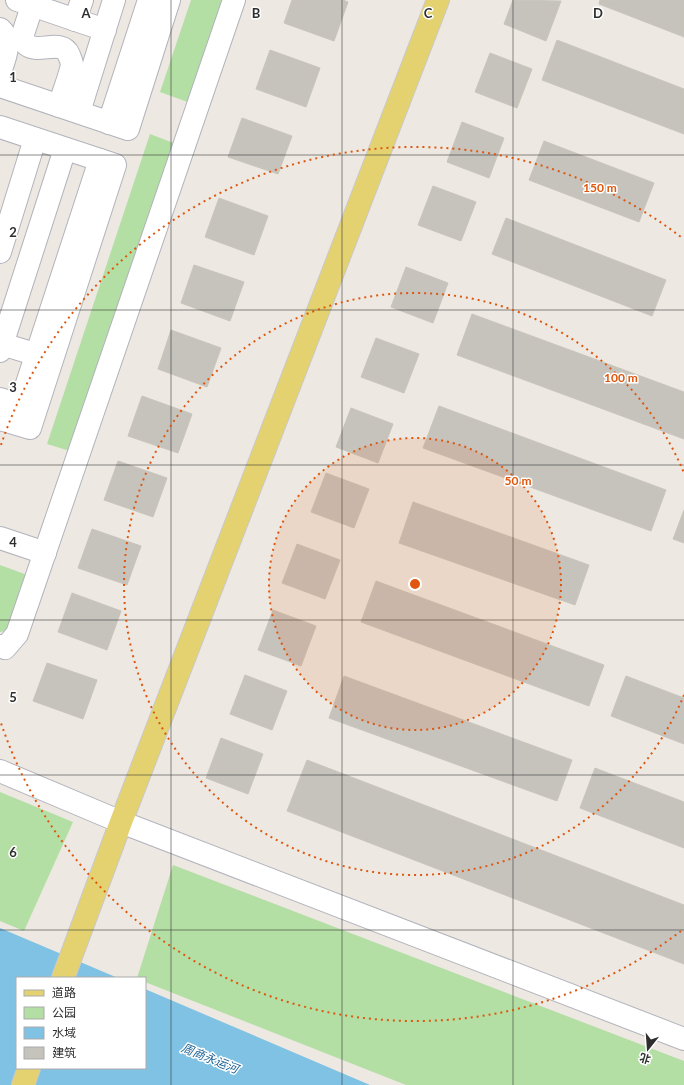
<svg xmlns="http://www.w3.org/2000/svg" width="684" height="1085" font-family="Lato,'Noto Sans SC',sans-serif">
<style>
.green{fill:#b3dea4}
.water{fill:#80c2e4}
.building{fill:#c6c3bd;stroke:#c9c5bb}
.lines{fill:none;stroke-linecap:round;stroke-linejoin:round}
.minor-casing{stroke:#b2b3bc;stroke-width:24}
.major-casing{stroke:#c9c9c9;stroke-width:24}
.minor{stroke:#fff;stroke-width:22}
.major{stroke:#e4d270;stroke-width:22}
.grid{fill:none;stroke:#2e2e2e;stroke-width:1;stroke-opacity:0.55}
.ring{fill:none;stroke:#df570e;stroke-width:2;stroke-dasharray:2 4}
.labels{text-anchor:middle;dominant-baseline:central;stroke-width:3;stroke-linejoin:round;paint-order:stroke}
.water-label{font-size:12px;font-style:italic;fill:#1b6194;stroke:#fff}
.grid-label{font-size:13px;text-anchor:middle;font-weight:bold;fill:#2e2e2e;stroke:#fff;stroke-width:3;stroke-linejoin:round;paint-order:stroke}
.centre{fill:#df570e;stroke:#fff;stroke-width:2}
.ring-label{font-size:12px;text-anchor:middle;font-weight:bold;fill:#df570e;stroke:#fff;stroke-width:3;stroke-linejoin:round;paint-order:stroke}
</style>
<rect width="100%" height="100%" fill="#ede9e2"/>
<g class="green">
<path d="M191,0H228L193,104L160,92Z"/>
<path d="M150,134L179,145L73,452L47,444Z"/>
<path d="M0,565L30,576L6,631L0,632Z"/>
<path d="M0,792L73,822L24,931L0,921Z"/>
<path d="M173,865L684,1061V1085H406L145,982V978H137Z"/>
</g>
<path class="water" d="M0,928L118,978H17V1068H145V989L370,1085H0Z"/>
<g class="building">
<path d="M292,0H343L348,2L334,41L284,23Z"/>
<path d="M513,0L561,1L546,41L504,24Z"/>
<path d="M600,0H684V37L599,4Z"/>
<path d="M557,40L684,89V134L542,80Z"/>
<path d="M270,50L320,68L306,107L256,89Z"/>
<path d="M490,53L532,69L517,108L475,92Z"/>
<path d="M242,118L292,136L278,174L228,157Z"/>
<path d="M462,122L504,138L489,178L447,162Z"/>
<path d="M544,141L654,183L639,222L529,180Z"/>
<path d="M433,186L476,202L461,241L418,225Z"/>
<path d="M219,198L268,216L254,255L205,237Z"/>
<path d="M506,218L666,280L652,316L492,254Z"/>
<path d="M194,265L244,282L230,321L181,303Z"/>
<path d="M406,267L448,283L433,323L391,307Z"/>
<path d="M472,314L684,392V439L457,355Z"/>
<path d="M171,330L221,348L207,387L158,369Z"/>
<path d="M376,338L419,354L404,393L361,377Z"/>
<path d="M142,396L192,414L178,453L128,436Z"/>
<path d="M439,406L666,490L651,531L423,448Z"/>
<path d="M351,408L393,424L378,463L336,447Z"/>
<path d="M118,461L167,478L153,517L104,500Z"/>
<path d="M326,473L369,489L354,528L311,512Z"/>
<path d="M413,502L589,565L575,605L399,543Z"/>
<path d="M684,510V543L673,539Z"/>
<path d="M92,529L141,546L127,585L78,568Z"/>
<path d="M297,544L340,560L325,599L282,583Z"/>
<path d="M376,581L604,665L589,706L361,622Z"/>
<path d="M72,593L121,611L107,650L58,632Z"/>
<path d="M273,610L316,626L301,666L258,650Z"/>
<path d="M47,663L97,680L83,719L33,701Z"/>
<path d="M245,675L287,691L272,730L230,714Z"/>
<path d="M344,676L572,760L557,801L329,718Z"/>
<path d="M626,676L684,698V744L611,716Z"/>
<path d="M221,738L263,754L248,794L206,778Z"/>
<path d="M307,760L684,905V964L287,811Z"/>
<path d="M595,768L684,802V848L580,808Z"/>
</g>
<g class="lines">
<g class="minor-casing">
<g id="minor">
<path d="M17,0L105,30"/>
<path d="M34,0L22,37C23,39 25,43 27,45C39,54 62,38 69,55C70,58 72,62 72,64C71,73 62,96 59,106"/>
<path d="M75,20L82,0"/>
<path d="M0,29C13,40 5,58 0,72"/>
<path d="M0,86L128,129L169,0"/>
<path d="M79,112L114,0"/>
<path d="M109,123L149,0"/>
<path d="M0,127L115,165L30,428L0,419"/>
<path d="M0,252L35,139"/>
<path d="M2,344L51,359"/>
<path d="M0,351L65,149"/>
<path d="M0,399L20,405L100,160"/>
<path d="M0,538L45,553"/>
<path d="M0,646L5,648L17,634L234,0"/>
<path d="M0,771L121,822L684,1039"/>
</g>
</g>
<g class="major-casing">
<g id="major">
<path d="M63,978L121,822L438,0"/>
<path d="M23,1085L29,1068"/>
</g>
</g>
<use href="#minor" class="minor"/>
<use href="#major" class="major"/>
</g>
<path class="grid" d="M171,0V1085M342,0V1085M513,0V1085M0,155H684M0,310H684M0,465H684M0,620H684M0,775H684M0,930H684"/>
<circle cx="415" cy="584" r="146" fill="#df570e" fill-opacity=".12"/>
<g class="ring">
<circle cx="415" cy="584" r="146"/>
<path d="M684 695A291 291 0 1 1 684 473"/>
<path d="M681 931A437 437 0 0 1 1 723M1 445A437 437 0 0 1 681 237"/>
</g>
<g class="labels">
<g class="water-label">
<text transform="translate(210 1058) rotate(22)">周商永运河</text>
</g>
</g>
<g class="grid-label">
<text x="86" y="18">A</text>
<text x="256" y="18">B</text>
<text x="428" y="18">C</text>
<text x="598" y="18">D</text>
<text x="13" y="82">1</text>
<text x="13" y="237">2</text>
<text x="13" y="392">3</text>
<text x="13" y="547">4</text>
<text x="13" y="702">5</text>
<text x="13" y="857">6</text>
</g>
<circle cx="415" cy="584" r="6" class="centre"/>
<g class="ring-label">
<text x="600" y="192">150 m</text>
<text x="621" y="382">100 m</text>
<text x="518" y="485">50 m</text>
</g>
<rect x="16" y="977" width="130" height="92" fill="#ffffff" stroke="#ababab"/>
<rect x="24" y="990" width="20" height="6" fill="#e4d270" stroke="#ababab"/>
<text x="52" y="997" font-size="12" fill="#2e2e2e">道路</text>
<rect x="24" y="1007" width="20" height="12" fill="#b3dea4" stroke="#ababab"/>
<text x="52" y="1017" font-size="12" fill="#2e2e2e">公园</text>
<rect x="24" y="1027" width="20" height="12" fill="#80c2e4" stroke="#ababab"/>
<text x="52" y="1037" font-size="12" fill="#2e2e2e">水域</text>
<rect x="24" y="1047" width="20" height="12" fill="#c6c3bd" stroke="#ababab"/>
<text x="52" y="1057" font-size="12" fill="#2e2e2e">建筑</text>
<g transform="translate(648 1049) rotate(197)" stroke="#ffffff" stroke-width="3" paint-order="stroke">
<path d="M0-3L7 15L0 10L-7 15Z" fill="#2e2e2e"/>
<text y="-6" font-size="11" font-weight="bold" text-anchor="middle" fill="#2e2e2e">北</text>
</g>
</svg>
